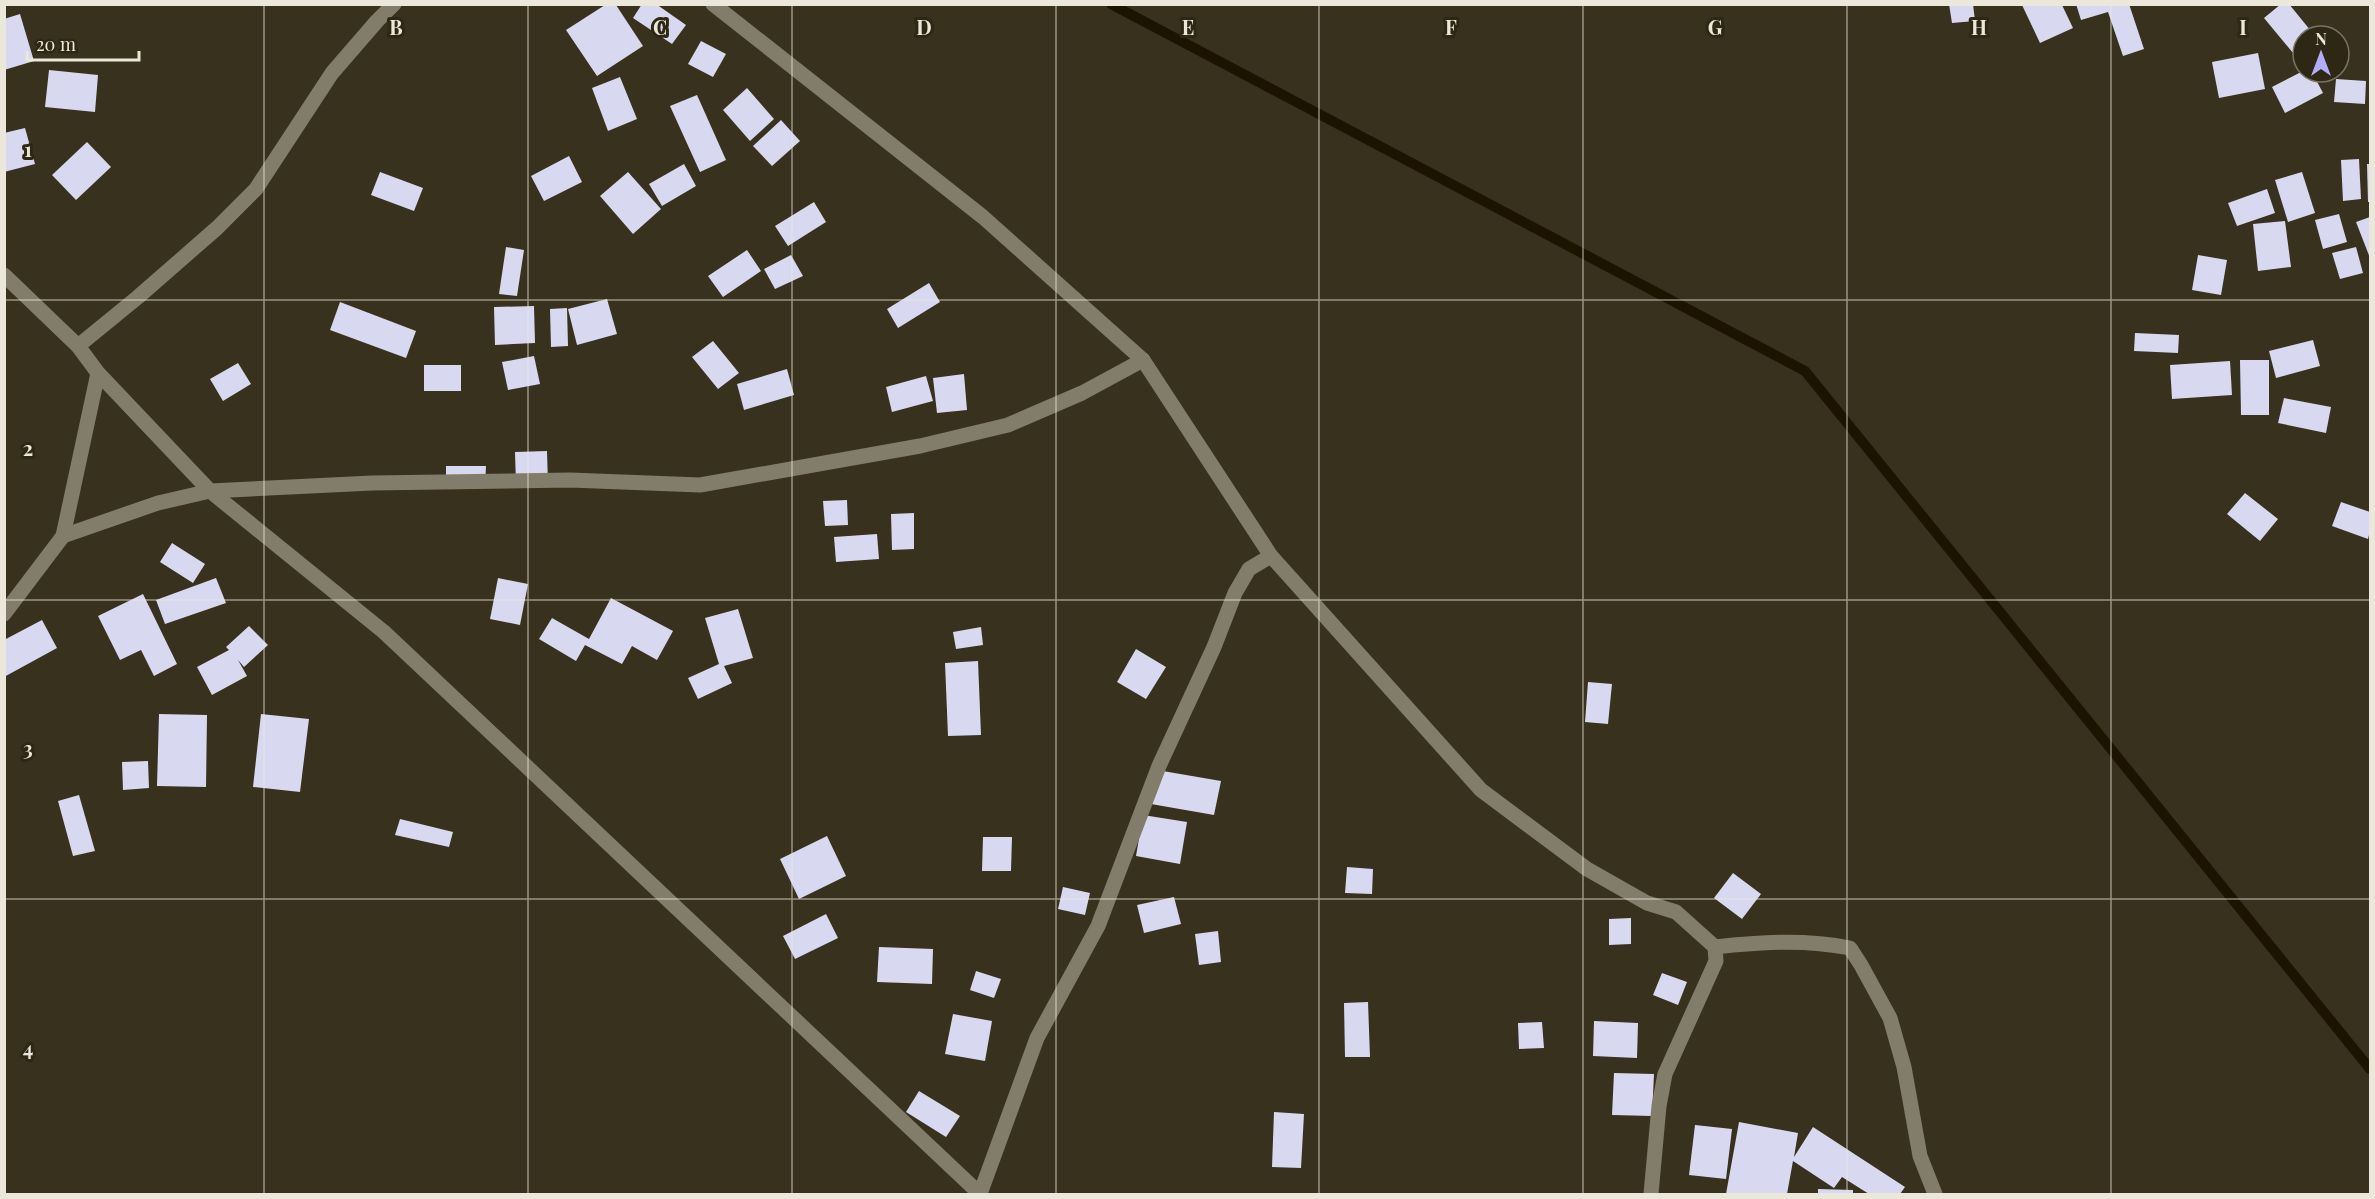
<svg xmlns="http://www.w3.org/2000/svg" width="2375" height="1199" font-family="'Playfair Display',serif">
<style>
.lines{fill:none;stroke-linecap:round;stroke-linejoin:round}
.stream{stroke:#1d1400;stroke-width:10}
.building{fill:#d9d8f1}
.minor{stroke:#827c6b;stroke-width:15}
.grid{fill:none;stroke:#ebe7db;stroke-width:1.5;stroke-opacity:0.55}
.grid-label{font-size:20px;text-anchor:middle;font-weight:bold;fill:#ebe7db;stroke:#2e2714;stroke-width:6;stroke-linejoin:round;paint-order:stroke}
</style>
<rect width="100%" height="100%" fill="#38311d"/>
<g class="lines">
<path class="stream" d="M1111,4L1805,371L2370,1069"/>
</g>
<g class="building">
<path d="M642,4H656L686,25L672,44L633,18Z"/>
<path d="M1949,4H1973L1975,21L1952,23Z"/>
<path d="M2076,4H2129L2144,49L2123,56L2108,12L2081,20Z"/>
<path d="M2281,4H2289L2315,36H2303V65L2264,18Z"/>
<path d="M605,5H616L643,46L597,76L566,30Z"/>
<path d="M2022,5H2062L2073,28L2040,43Z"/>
<path d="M20,14L34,61L4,70V19Z"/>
<path d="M701,41L726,54L713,77L688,64Z"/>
<path d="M2258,53L2265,89L2219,98L2212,62Z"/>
<path d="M49,70L98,75L95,112L45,107Z"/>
<path d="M2303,71L2312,72L2323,93L2285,113L2272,87Z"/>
<path d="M620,77L637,119L608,131L592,88Z"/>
<path d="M2336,79L2366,81L2365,104L2334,102Z"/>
<path d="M747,88L774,119L750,141L723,110Z"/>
<path d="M697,95L726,160L700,172L670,106Z"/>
<path d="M781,120L800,141L772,166L753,146Z"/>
<path d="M25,128L35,164L4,172V133Z"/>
<path d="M87,142L111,167L76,200L52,175Z"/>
<path d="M569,156L582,182L544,201L531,176Z"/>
<path d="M2359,159L2361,199L2343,201L2341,160Z"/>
<path d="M684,164L696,186L662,206L649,184Z"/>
<path d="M2367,164H2370V202H2368Z"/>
<path d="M380,172L423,188L414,211L371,195Z"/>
<path d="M628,172L661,209L633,234L600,196Z"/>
<path d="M2302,172L2315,213L2288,222L2275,180Z"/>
<path d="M2267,189L2275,213L2237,226L2228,203Z"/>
<path d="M814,202L826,222L788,246L775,226Z"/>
<path d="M2339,214L2347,242L2323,249L2315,220Z"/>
<path d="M2370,217V258L2356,222Z"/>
<path d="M2285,221L2291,267L2258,271L2253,224Z"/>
<path d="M506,247L524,250L517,296L499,294Z"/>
<path d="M2356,247L2363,273L2340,279L2332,253Z"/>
<path d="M747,250L761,271L723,297L708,276Z"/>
<path d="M791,255L803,276L775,289L764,269Z"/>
<path d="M2198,255L2227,260L2221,295L2192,290Z"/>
<path d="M929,283L940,302L898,328L887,309Z"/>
<path d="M607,299L617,334L577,345L568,309Z"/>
<path d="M340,302L416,331L406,358L330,330Z"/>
<path d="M534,306L535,343L495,345L494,307Z"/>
<path d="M567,308L568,346L551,347L550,309Z"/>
<path d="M2135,333L2179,335L2178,353L2134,351Z"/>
<path d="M2313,340L2320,366L2276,378L2269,351Z"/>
<path d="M713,341L739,373L718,389L692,357Z"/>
<path d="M534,356L540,384L508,390L502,362Z"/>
<path d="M2240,360H2269V415H2241Z"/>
<path d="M2230,361L2232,395L2172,399L2170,365Z"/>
<path d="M238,363L251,384L223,401L210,379Z"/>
<rect x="424" y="365" width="37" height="26"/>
<path d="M787,369L794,395L744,410L737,384Z"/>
<path d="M964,374L967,410L937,413L933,378Z"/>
<path d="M926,376L933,401L892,412L886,387Z"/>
<path d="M2284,398L2331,407L2326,433L2278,423Z"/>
<path d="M547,451L548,484L516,485L515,452Z"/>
<path d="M446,466H486L485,486L446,485Z"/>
<path d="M2245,493L2278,519L2260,541L2227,514Z"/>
<path d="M847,500L848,525L825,526L823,501Z"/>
<path d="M2341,502L2370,512V531L2368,539L2332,526Z"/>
<path d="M914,513V549L892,550L891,514Z"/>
<path d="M877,534L879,559L836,562L834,537Z"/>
<path d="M172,543L205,564L193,583L160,562Z"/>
<path d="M216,578L226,603L165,624L156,600Z"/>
<path d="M498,578L528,584L520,625L490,619Z"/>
<path d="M143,594L177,664L154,676L141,650L120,660L98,616Z"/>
<path d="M611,598L673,631L657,660L632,646L622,664L585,645L576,661L539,639L552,618L589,639Z"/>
<path d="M738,609L753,658L724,666L732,683L698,699L688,678L719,664L705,618Z"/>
<path d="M42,620L57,648L4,677V640Z"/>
<path d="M249,626L268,645L244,667L238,660L247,676L212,695L197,667L229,650L226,647Z"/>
<path d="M981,627L983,645L956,649L953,632Z"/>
<path d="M1136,649L1166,667L1146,699L1117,682Z"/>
<path d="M978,661L981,735L948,736L945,663Z"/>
<path d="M1588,682L1612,684L1608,724L1585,722Z"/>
<path d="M159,714L207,715L206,787L157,786Z"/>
<path d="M261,714L309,719L300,792L253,787Z"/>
<path d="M148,761L149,788L123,790L122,762Z"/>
<path d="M1157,770L1221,781L1214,815L1151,804Z"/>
<path d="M79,795L95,851L73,856L58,801Z"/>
<path d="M1143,815L1187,822L1180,864L1136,856Z"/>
<path d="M400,819L453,832L449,847L395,835Z"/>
<path d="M827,836L846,876L799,899L780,859Z"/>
<path d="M983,837H1012L1011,871H982Z"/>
<path d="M1347,867L1373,869L1372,894L1345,893Z"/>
<path d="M1733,873L1761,894L1742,919L1714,898Z"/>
<path d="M1063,887L1090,893L1085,915L1058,909Z"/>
<path d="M1174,897L1181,924L1144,933L1137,905Z"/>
<path d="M826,914L838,938L795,959L783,936Z"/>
<path d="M1631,918V944L1609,945V919Z"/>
<path d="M1218,931L1221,962L1199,965L1195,934Z"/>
<path d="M879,947L933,949L932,984L877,982Z"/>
<path d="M976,971L1001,979L994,998L970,990Z"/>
<path d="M1662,973L1687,982L1678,1005L1653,995Z"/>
<path d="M1368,1002L1370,1057H1345L1344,1003Z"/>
<path d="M953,1014L992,1021L985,1061L945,1054Z"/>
<path d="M1594,1021L1638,1023L1637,1058L1593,1056Z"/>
<path d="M1542,1022L1544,1048L1519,1049L1518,1023Z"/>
<path d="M1614,1073L1654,1074L1652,1116L1612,1115Z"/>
<path d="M919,1091L960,1116L946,1137L906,1112Z"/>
<path d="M1274,1112L1304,1114L1301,1168L1272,1167Z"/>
<path d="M1739,1122L1798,1133L1794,1157L1813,1127L1905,1187L1900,1194H1869L1842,1177L1834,1188L1793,1161L1787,1194H1726Z"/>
<path d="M1695,1125L1732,1129L1726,1179L1689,1175Z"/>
<path d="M1818,1189L1853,1190V1194H1818Z"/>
</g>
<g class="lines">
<g class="minor">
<path d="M713,4L983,217L1143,360L1271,556L1481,790L1587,869L1647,903L1676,912L1715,947L1716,961L1665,1074L1659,1106L1651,1194"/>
<path d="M4,275L78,346L98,373L210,491L384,632L980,1194"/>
<path d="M78,346L138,297L217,228L256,189L332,73L377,21L394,4"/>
<path d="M63,536L158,503L210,491L372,483L570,480L700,485L920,446L1008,425L1082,393L1143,360"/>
<path d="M4,614L63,536L98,373"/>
<path d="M1715,947C1760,942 1805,939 1850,948L1861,965L1890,1018L1904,1067L1920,1156L1935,1194"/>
<path d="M980,1194L1037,1038L1098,926L1159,766L1214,647L1235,593L1249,569L1271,556"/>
</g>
</g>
<path class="grid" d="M264,4V1194M528,4V1194M792,4V1194M1056,4V1194M1319,4V1194M1583,4V1194M1847,4V1194M2111,4V1194M4,300H2370M4,600H2370M4,899H2370"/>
<g class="grid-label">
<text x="396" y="35">B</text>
<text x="660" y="35">C</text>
<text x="924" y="35">D</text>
<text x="1188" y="35">E</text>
<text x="1451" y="35">F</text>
<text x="1715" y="35">G</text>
<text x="1979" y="35">H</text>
<text x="2243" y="35">I</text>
<text x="28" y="157">1</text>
<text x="28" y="456">2</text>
<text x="28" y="756">3</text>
<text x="28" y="1056">4</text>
</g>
<rect width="2375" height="1199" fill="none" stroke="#ebe7db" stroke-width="12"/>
<g transform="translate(2321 54)"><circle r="28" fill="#2e2714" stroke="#7a7464" stroke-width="1.5"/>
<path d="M0-4.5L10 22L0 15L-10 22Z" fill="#b3adf9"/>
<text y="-9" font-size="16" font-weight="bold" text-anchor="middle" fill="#ebe7db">N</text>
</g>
<path d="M27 51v9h112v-9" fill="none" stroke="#ebe7db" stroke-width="3"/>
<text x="36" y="51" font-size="18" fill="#ebe7db" stroke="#2e2714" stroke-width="4.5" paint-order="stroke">20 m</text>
</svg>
